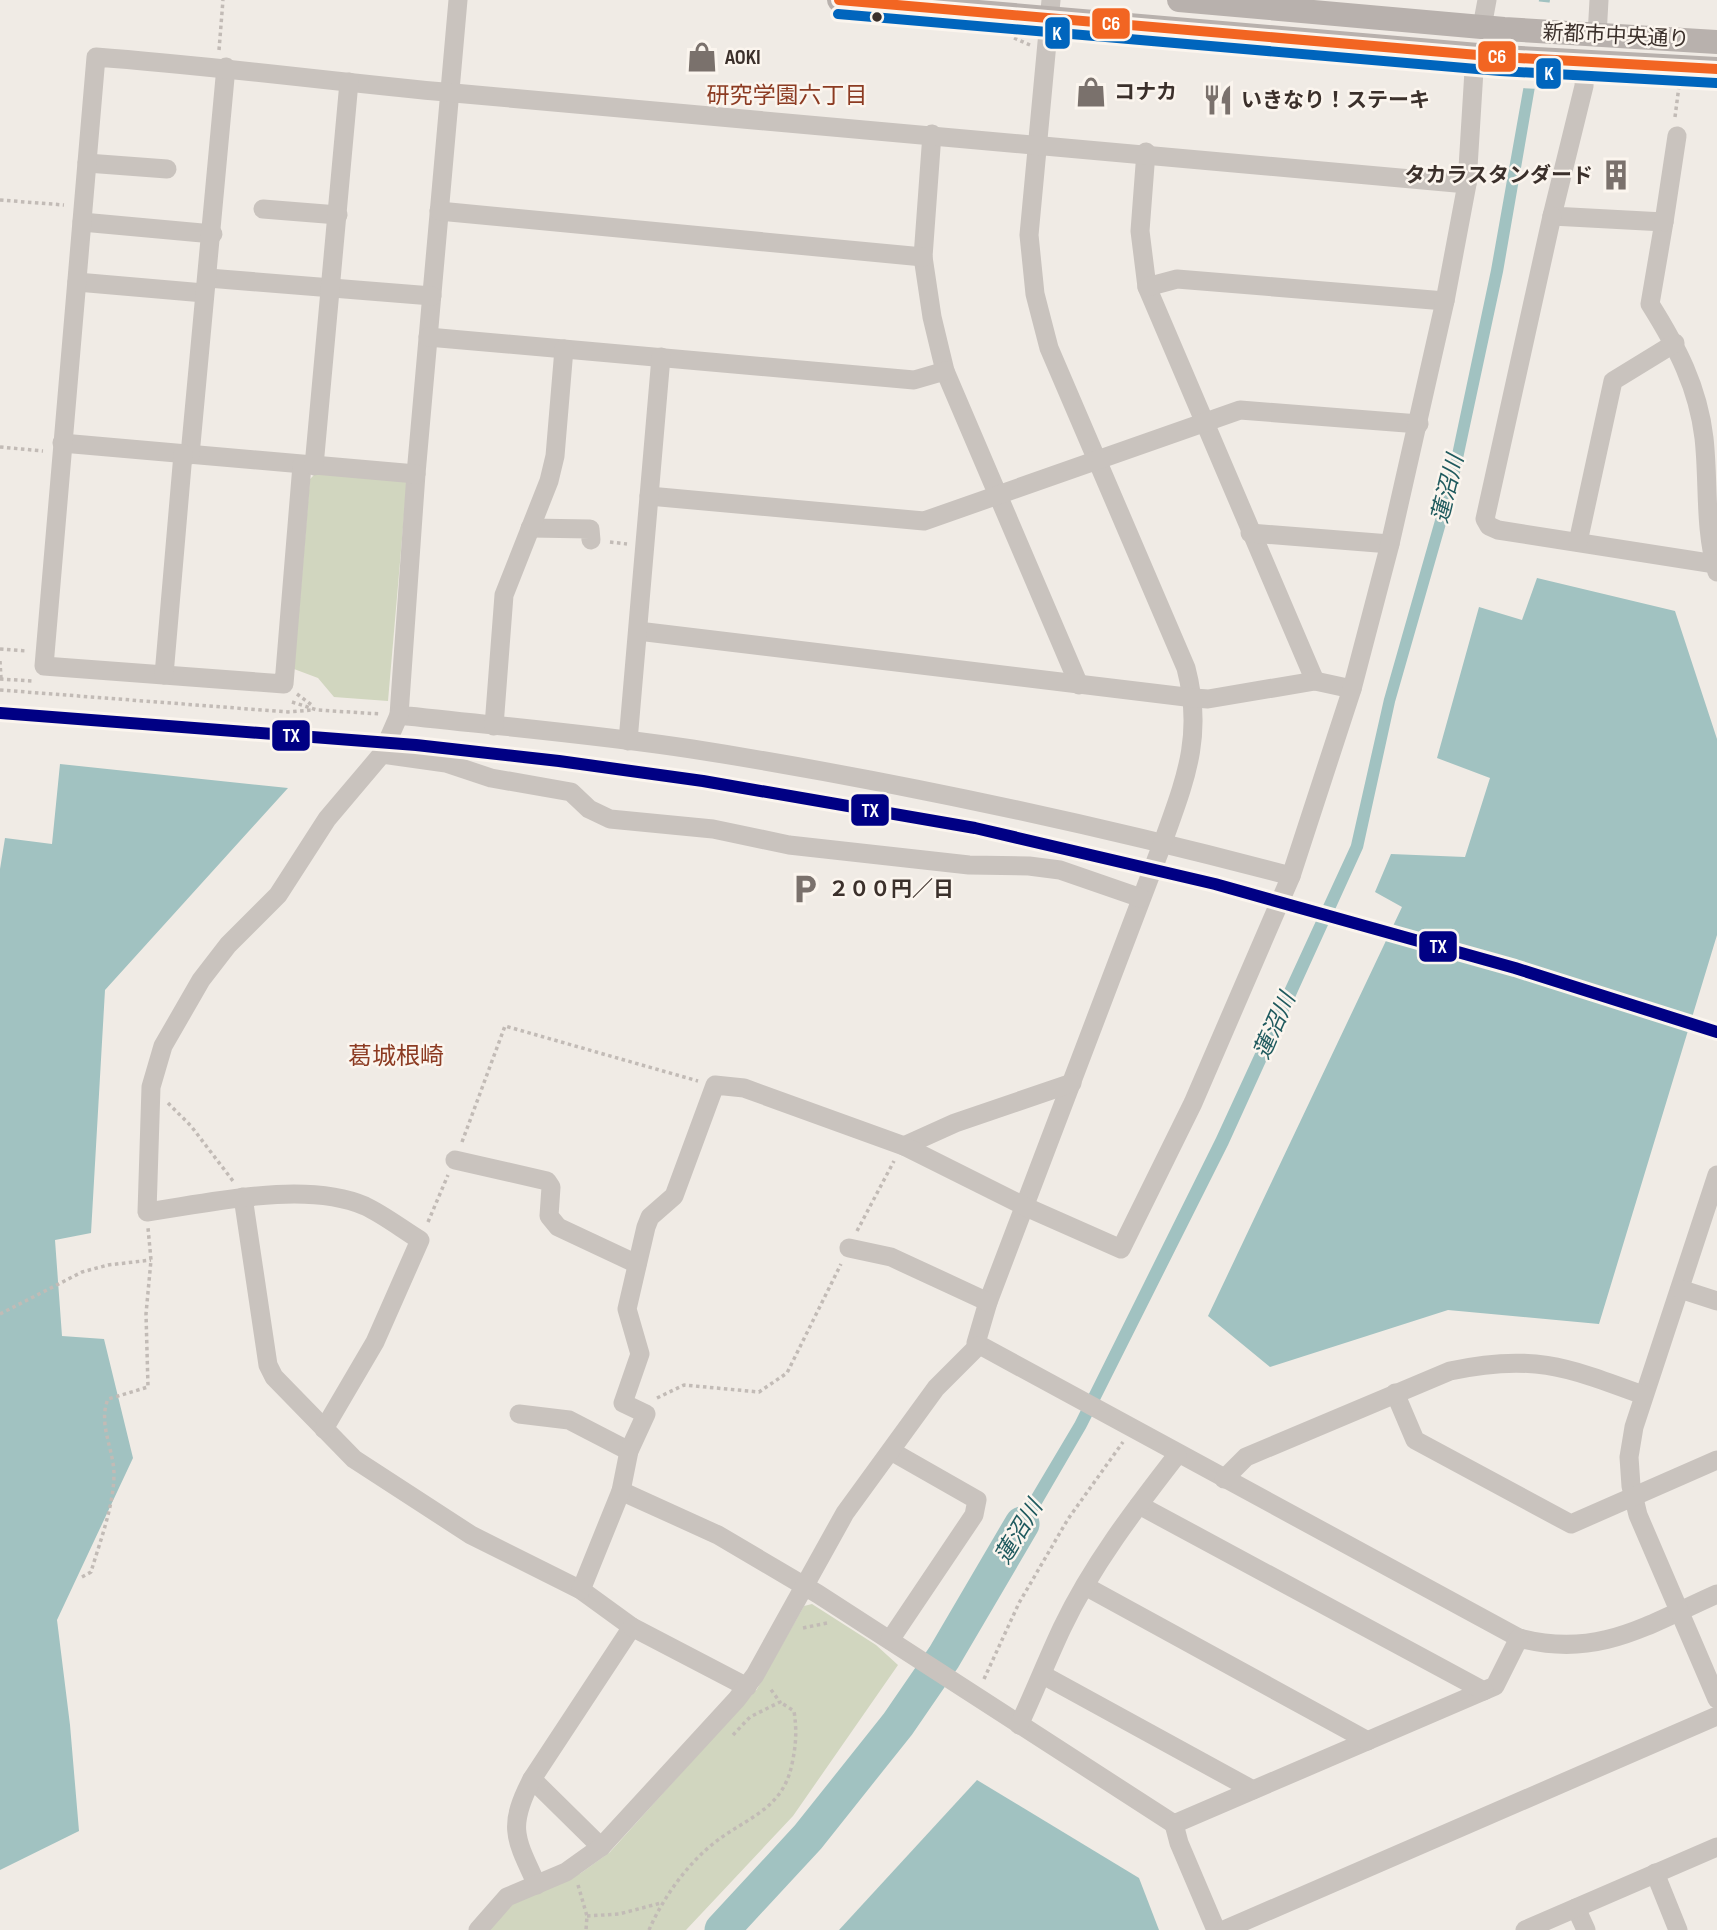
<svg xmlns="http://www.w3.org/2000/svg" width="1717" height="1930" font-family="'Sofia Sans Condensed','Noto Sans JP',sans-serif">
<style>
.green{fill:#d1d6bf}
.water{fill:#a1c2c1}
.pier{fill:#f0ebe5}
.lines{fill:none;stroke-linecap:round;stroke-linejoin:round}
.river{stroke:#a1c2c1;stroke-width:35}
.path{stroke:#c2bbb6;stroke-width:3.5;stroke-dasharray:3.5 3.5;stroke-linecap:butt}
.minor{stroke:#c9c3be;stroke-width:19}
.major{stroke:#b8b1ad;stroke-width:24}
.bus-1-casing{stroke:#fbf5ee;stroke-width:16}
.bus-2-casing{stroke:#fbf5ee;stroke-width:16}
.bus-1{stroke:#f26522;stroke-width:10}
.bus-2{stroke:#0065bd;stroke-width:10}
.rail-1-casing{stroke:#fbf5ee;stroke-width:18}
.rail-1{stroke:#000084;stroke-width:12}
.bus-dot{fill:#3b302b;stroke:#fbf5ee;stroke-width:2.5}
.labels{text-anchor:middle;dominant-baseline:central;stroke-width:5;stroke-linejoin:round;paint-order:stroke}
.street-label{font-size:21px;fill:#3b302b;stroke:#fbf5ee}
.poi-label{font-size:21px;font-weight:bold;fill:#3b302b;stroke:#fbf5ee;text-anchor:start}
.neighbourhood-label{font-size:23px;fill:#8c3b22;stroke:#fbf5ee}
.water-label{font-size:23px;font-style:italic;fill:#1f5a5e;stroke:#fbf5ee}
.quarter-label{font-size:24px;fill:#8c3b22;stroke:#fbf5ee}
.line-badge{stroke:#fbf5ee;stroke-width:2.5}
.badge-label{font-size:19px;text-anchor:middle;font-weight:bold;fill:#fff}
</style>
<rect width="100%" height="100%" fill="#f0ebe5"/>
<g class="green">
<path d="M316,473L407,481L388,701L334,697L318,678L294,669L310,479Z"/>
<path d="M812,1604L876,1645L898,1665L793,1816L686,1930H489L514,1903L581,1873L610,1852L757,1689L804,1606Z"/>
</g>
<g class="water">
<path d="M1539,0H1550L1503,272L1458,482L1395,702L1363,848L1228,1145L1086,1428L1005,1567L993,1560L1075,1422L1216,1138L1351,845L1384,699L1447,478L1491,270Z"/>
<path d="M1537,578L1675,611L1717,739V935L1599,1324L1448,1310L1270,1367L1208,1316L1402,907L1375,892L1391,854L1465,857L1490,778L1437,758L1479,607L1522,620Z"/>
<path d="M60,764L288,788L105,990L91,1233L55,1240L62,1336L104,1339L133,1458L57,1620L70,1725L79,1831L0,1870V869L5,838L52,844Z"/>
<path d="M977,1780L1139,1878L1159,1930H839Z"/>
</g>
<path class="pier" d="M1535,1L1553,3L1540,89L1521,88Z"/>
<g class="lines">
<path class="river" d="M722,1930L808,1837L898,1724L944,1657L1022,1524"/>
<g class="path">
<path d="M1014,38L1030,45"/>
<path d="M219,50L223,0"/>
<path d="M1675,117L1679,86"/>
<path d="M0,200L64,205"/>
<path d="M0,447L43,451"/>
<path d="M610,542L627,544"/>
<path d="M0,649L26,651"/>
<path d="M0,661L1,678"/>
<path d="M0,679L33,681"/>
<path d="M0,690L288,712L312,710"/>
<path d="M297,694L313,706"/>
<path d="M292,702L317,710L381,714"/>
<path d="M168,1103L191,1126L233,1181"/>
<path d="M462,1142L505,1026L698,1081"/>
<path d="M428,1222L448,1175"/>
<path d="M857,1231L894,1161"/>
<path d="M0,1314L82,1272L108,1265L151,1260"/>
<path d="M657,1398L684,1385L759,1392L787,1373L841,1264"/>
<path d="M82,1577L91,1572C100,1541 114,1506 114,1473C113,1447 98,1424 108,1399L148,1387L146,1314L151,1260L148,1228"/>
<path d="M803,1628L827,1623"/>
<path d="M984,1679L1019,1603L1068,1519L1123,1442"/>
<path d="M733,1735L750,1717L780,1702L769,1687"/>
<path d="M578,1885L587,1916L586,1930"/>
<path d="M587,1916L619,1914L661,1903"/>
<path d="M649,1930C662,1900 683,1870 708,1848C742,1818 782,1813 792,1764C796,1745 797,1731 794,1711L780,1702"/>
</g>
<g class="minor">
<path d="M458,0L416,474L399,715C496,726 595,734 692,749C895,781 1094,824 1291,876"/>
<path d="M1051,0L1029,235L1035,294L1049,348L1186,668C1204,736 1185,780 1163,842L988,1302L976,1343L1519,1638C1598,1659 1647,1625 1717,1594"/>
<path d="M1482,27L1487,0"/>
<path d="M1597,36L1599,0"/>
<path d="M1585,62L1584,86L1552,216L1664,222L1650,304C1677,347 1698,387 1704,438C1709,483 1704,527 1717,572"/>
<path d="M932,134L923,257L932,317L945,371L1079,685"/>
<path d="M1146,152L1140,231L1147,287L1315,681"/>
<path d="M87,163L167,169"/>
<path d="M263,209L338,215"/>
<path d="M439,211L923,257"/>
<path d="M1552,216L1485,519L1489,526L1498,530L1715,564"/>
<path d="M82,222L213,234"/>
<path d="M1664,222L1677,136"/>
<path d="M208,278L432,296"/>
<path d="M77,282L204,293"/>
<path d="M1147,287L1177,279L1445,301"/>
<path d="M428,337L914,380L945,371"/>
<path d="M62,443L416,474"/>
<path d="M190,455L226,67"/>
<path d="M302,465L284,684L44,666L96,57C216,66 334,82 454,93C791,123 1129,151 1467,184"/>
<path d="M314,466L349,82"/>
<path d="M649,496L924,521L1240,410L1419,424"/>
<path d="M530,528L590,529L591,540"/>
<path d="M1250,533L1390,544"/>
<path d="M1578,542L1613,381L1675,343"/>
<path d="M638,631L1194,698L1208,699L1315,681L1352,689"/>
<path d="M164,675L183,454"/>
<path d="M494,726L504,595L549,481L555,456L564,349"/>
<path d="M628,741L661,357"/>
<path d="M382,754L446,763L491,778L571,792L589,809L610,819L713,829L789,845L969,865L1029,866L1060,870L1141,898"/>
<path d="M904,1146L955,1123L1072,1083"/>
<path d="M455,1160L547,1181L551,1187L549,1216L558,1227L637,1264"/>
<path d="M1717,1175L1634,1427L1629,1457L1631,1486L1638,1515L1717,1699"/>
<path d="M243,1197L268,1365L274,1377L354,1459L471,1535L581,1590L632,1627L532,1779L601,1847"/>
<path d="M849,1248L891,1257L988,1302"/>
<path d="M1680,1289L1717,1301"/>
<path d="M1395,1393L1415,1440L1571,1524L1717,1460"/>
<path d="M519,1414L569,1420L629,1451"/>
<path d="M324,1429L375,1342L420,1240C402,1229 384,1215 365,1206C305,1180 210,1203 147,1212L151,1087L163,1046L201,980L228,945L278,895L327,819L382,754L399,715"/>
<path d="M1224,1479L1246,1457L1450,1371C1532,1353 1567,1367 1643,1395"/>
<path d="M621,1491L718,1535L818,1594L1174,1824L1495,1686L1519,1638"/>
<path d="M1139,1505L1484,1691"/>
<path d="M1085,1586L1368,1741"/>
<path d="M581,1590L621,1491L629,1451L646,1414L623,1403L640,1354L627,1309L646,1227L650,1217L674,1196L715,1085L744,1088L904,1146L1026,1207L1121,1249L1193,1103L1291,876L1352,689L1390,544L1445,301L1467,184L1475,54"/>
<path d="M632,1627L747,1687"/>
<path d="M890,1640L974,1515L977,1500L891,1451"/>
<path d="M1043,1675L1253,1790"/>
<path d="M1019,1725C1034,1693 1047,1660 1062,1628C1092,1565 1135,1509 1177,1455"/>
<path d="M532,1779C507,1827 515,1838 537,1885"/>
<path d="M1174,1824L1179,1843L1216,1930"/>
<path d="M1655,1873L1678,1930"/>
<path d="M1576,1908L1586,1930"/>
<path d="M478,1930L507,1897L566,1872L601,1847L737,1699L755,1675L845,1513L936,1388L978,1346"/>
<path d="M1224,1930L1717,1716"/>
<path d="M1525,1930L1717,1847"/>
</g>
<g class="major">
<path d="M839,0L1501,57L1717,69"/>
<path d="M1179,0L1504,29L1717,42"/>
</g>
<g class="bus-1-casing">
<path id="bus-1" d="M839,0L1501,57L1717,69"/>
</g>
<g class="bus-2-casing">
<path id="bus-2" d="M838,14L1500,71L1716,83"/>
</g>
<use href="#bus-1" class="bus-1"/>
<use href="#bus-2" class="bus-2"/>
<g class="rail-1-casing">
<path id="rail-1" d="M0,713L416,745L559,761L703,781L975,828L1215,884L1515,968L1717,1032"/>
</g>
<use href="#rail-1" class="rail-1"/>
</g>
<defs>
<g id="shop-bare" transform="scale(2.415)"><path d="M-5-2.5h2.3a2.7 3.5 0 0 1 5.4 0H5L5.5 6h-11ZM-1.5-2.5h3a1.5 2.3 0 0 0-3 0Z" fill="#7a716c" stroke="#fbf5ee" stroke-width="2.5" paint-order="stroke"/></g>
<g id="restaurant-bare" transform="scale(2.415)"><path d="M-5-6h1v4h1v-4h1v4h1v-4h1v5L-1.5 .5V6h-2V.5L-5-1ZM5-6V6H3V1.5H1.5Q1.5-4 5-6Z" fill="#7a716c" stroke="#fbf5ee" stroke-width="2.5" paint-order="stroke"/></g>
<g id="building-bare" transform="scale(2.415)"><path d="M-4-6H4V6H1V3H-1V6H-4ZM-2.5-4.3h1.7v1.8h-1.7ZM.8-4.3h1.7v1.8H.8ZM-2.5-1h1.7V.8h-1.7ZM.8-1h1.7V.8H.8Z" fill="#7a716c" stroke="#fbf5ee" stroke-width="2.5" paint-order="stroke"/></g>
<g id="parking-bare" transform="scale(2.415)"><path d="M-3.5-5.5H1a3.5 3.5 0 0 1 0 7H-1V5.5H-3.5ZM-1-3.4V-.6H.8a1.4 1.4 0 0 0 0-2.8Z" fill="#7a716c" stroke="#fbf5ee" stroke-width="2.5" paint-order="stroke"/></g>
</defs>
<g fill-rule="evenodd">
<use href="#shop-bare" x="702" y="57"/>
<use href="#shop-bare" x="1091" y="92"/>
<use href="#restaurant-bare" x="1218" y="100"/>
<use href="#building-bare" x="1616" y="175"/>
<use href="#parking-bare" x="805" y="889"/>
</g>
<circle class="bus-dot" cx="877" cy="17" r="6"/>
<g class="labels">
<g class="street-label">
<text transform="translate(1616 36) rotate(3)">新都市中央通り</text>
</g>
<g class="poi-label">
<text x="725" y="57">AOKI</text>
<text x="1114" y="92">コナカ</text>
<text x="1241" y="100">いきなり！ステーキ</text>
<text x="1593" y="175" text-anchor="end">タカラスタンダード</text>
<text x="828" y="889">２００円／日</text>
</g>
<g class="neighbourhood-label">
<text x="787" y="96">研究学園六丁目</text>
</g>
<g class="water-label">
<text transform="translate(1448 489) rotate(-76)">蓮沼川</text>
<text transform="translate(1275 1026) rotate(-66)">蓮沼川</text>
<text transform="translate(1019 1532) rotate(-59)">蓮沼川</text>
</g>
<g class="quarter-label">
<text x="396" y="1056">葛城根崎</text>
</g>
</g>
<g class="line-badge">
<rect x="1091" y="7" width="40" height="33" rx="7" fill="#f26522"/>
<rect x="1044" y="16" width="27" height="34" rx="7" fill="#0065bd"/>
<rect x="1477" y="40" width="40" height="33" rx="7" fill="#f26522"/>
<rect x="1535" y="57" width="27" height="33" rx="7" fill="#0065bd"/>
<rect x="271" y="719" width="40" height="33" rx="7" fill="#000084"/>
<rect x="850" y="793" width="40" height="34" rx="7" fill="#000084"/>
<rect x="1418" y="930" width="40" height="33" rx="7" fill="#000084"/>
</g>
<g class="badge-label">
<text x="1111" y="30">C6</text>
<text x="1057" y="40">K</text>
<text x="1497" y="63">C6</text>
<text x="1549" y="80">K</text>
<text x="291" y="742">TX</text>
<text x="870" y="817">TX</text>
<text x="1438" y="953">TX</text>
</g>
</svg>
